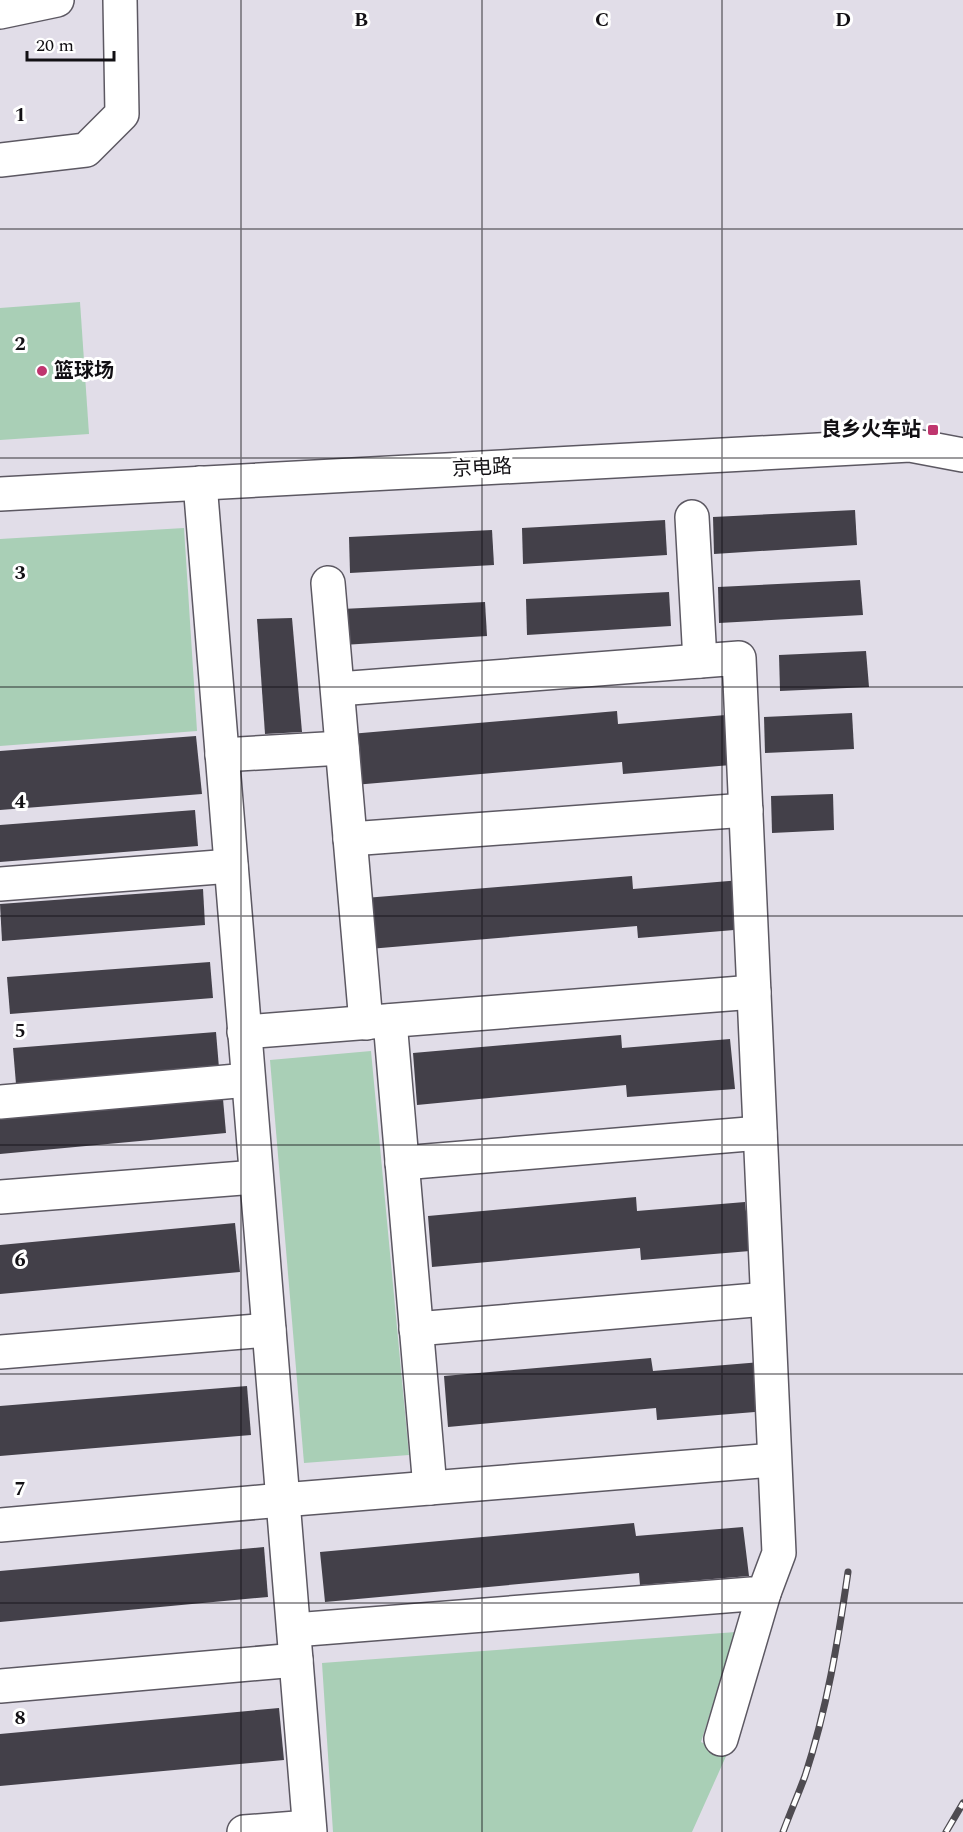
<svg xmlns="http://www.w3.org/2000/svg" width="963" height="1832" font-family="Spectral,'Noto Sans SC',serif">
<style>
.green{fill:#a9cfb6}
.building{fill:#434049}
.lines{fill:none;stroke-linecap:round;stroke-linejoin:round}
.minor-casing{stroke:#5c5862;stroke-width:36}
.minor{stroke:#fff;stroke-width:33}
.rail-casing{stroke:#4e4b51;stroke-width:7}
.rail{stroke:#fff;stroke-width:4.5;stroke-dasharray:14;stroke-linecap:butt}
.grid{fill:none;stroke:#121014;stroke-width:1.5;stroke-opacity:0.55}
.poi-dot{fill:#bf356e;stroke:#fff;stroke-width:2}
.labels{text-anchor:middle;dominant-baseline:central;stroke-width:6;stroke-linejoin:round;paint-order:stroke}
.poi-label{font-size:20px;font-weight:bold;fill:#121014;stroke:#fff;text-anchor:start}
.street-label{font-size:20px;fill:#121014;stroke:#fff}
.grid-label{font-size:20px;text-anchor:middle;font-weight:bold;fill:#121014;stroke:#fff;stroke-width:6;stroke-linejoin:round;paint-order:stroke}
</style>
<rect width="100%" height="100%" fill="#e1dde8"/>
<g class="green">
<path d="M80,302L89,434L0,440V308Z"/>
<path d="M184,528L197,731L0,746V539Z"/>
<path d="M371,1051L409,1455L304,1463L270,1060Z"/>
<path d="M736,1632L701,1742L727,1754L692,1832H333L322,1663Z"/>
</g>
<g class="building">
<path d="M855,510L857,545L714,554L713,517Z"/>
<path d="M665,520L667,555L523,564L522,528Z"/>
<path d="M492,530L494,565L350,573L349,537Z"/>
<path d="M860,580L863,615L719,623L718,587Z"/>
<path d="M669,592L671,626L527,635L526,599Z"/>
<path d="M485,602L487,636L343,645L342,609Z"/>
<path d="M292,618L302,732L265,734L257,619Z"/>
<path d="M866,651L869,687L780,691L779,655Z"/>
<path d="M617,711L618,724L726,715L731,765L623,774L622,762L354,785L350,734Z"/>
<path d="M852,713L854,749L765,753L764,717Z"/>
<path d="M196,736L202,794L0,810V751Z"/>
<path d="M833,794L834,830L772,833L771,796Z"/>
<path d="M195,810L198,846L0,862V825Z"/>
<path d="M632,876L633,889L741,880L746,929L638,938L637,926L369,949L365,898Z"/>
<path d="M203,889L205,925L2,941L0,904Z"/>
<path d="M210,962L213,998L10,1014L7,977Z"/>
<path d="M216,1032L219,1068L16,1084L13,1048Z"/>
<path d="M621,1035L622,1048L730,1039L735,1089L627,1097L626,1085L417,1105L413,1053Z"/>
<path d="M223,1099L226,1133L0,1154V1117Z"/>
<path d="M636,1197L637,1211L745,1202L750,1251L641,1260L640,1248L432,1267L428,1216Z"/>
<path d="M235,1223L240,1272L0,1294V1245Z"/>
<path d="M651,1358L653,1371L761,1362L766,1411L657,1420L656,1408L448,1427L444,1376Z"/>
<path d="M247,1386L251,1435L0,1456V1406Z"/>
<path d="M634,1523L636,1536L743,1527L749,1576L640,1585L639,1573L325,1602L320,1552Z"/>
<path d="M264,1547L268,1597L0,1622V1571Z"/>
<path d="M279,1708L284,1760L0,1786V1734Z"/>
</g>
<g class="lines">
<g class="minor-casing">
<g id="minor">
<path d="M0,12L57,0"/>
<path d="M0,160L86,150L122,114L120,0"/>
<path d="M200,483L310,1832"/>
<path d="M0,494L910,445L963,455"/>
<path d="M692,517L700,661"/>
<path d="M328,583L366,1023"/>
<path d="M222,755L342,748"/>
<path d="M350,839L746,810"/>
<path d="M0,884L231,866"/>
<path d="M390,1021L430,1488"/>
<path d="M244,1032L754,992"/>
<path d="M0,1102L248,1080"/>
<path d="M402,1163L760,1133"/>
<path d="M0,1197L256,1177"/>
<path d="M416,1329L767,1299"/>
<path d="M0,1352L269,1330"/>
<path d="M0,1525L282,1500L774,1460"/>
<path d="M294,1630L764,1593L779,1553L739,658L338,689"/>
<path d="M0,1686L296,1660"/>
<path d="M721,1739L764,1593"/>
<path d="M244,1832L309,1827"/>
</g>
</g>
<use href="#minor" class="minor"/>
<g class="rail-casing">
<g id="rail">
<path d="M783,1832C790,1813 798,1795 805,1776C827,1709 838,1641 848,1572"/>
<path d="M946,1832L963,1803"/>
</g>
</g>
<use href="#rail" class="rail"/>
</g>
<path class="grid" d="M241,0V1832M482,0V1832M722,0V1832M0,229H963M0,458H963M0,687H963M0,916H963M0,1145H963M0,1374H963M0,1603H963"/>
<g class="poi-dot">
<circle cx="42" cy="371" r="6"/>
<rect x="927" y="424" width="12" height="12" rx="3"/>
</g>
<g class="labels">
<g class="poi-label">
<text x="54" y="371">篮球场</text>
<text x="921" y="430" text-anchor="end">良乡火车站</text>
</g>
<g class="street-label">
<text transform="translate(482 468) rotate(-3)">京电路</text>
</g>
</g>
<g class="grid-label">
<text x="361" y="26">B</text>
<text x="602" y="26">C</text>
<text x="843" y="26">D</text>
<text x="20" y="121">1</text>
<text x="20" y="350">2</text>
<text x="20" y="579">3</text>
<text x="20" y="808">4</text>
<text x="20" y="1037">5</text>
<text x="20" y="1266">6</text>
<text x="20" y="1495">7</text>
<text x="20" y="1724">8</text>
</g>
<path d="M27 51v9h87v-9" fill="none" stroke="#121014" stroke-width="3"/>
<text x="36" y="51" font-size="18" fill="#121014" stroke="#ffffff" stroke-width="4.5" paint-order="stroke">20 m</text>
</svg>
